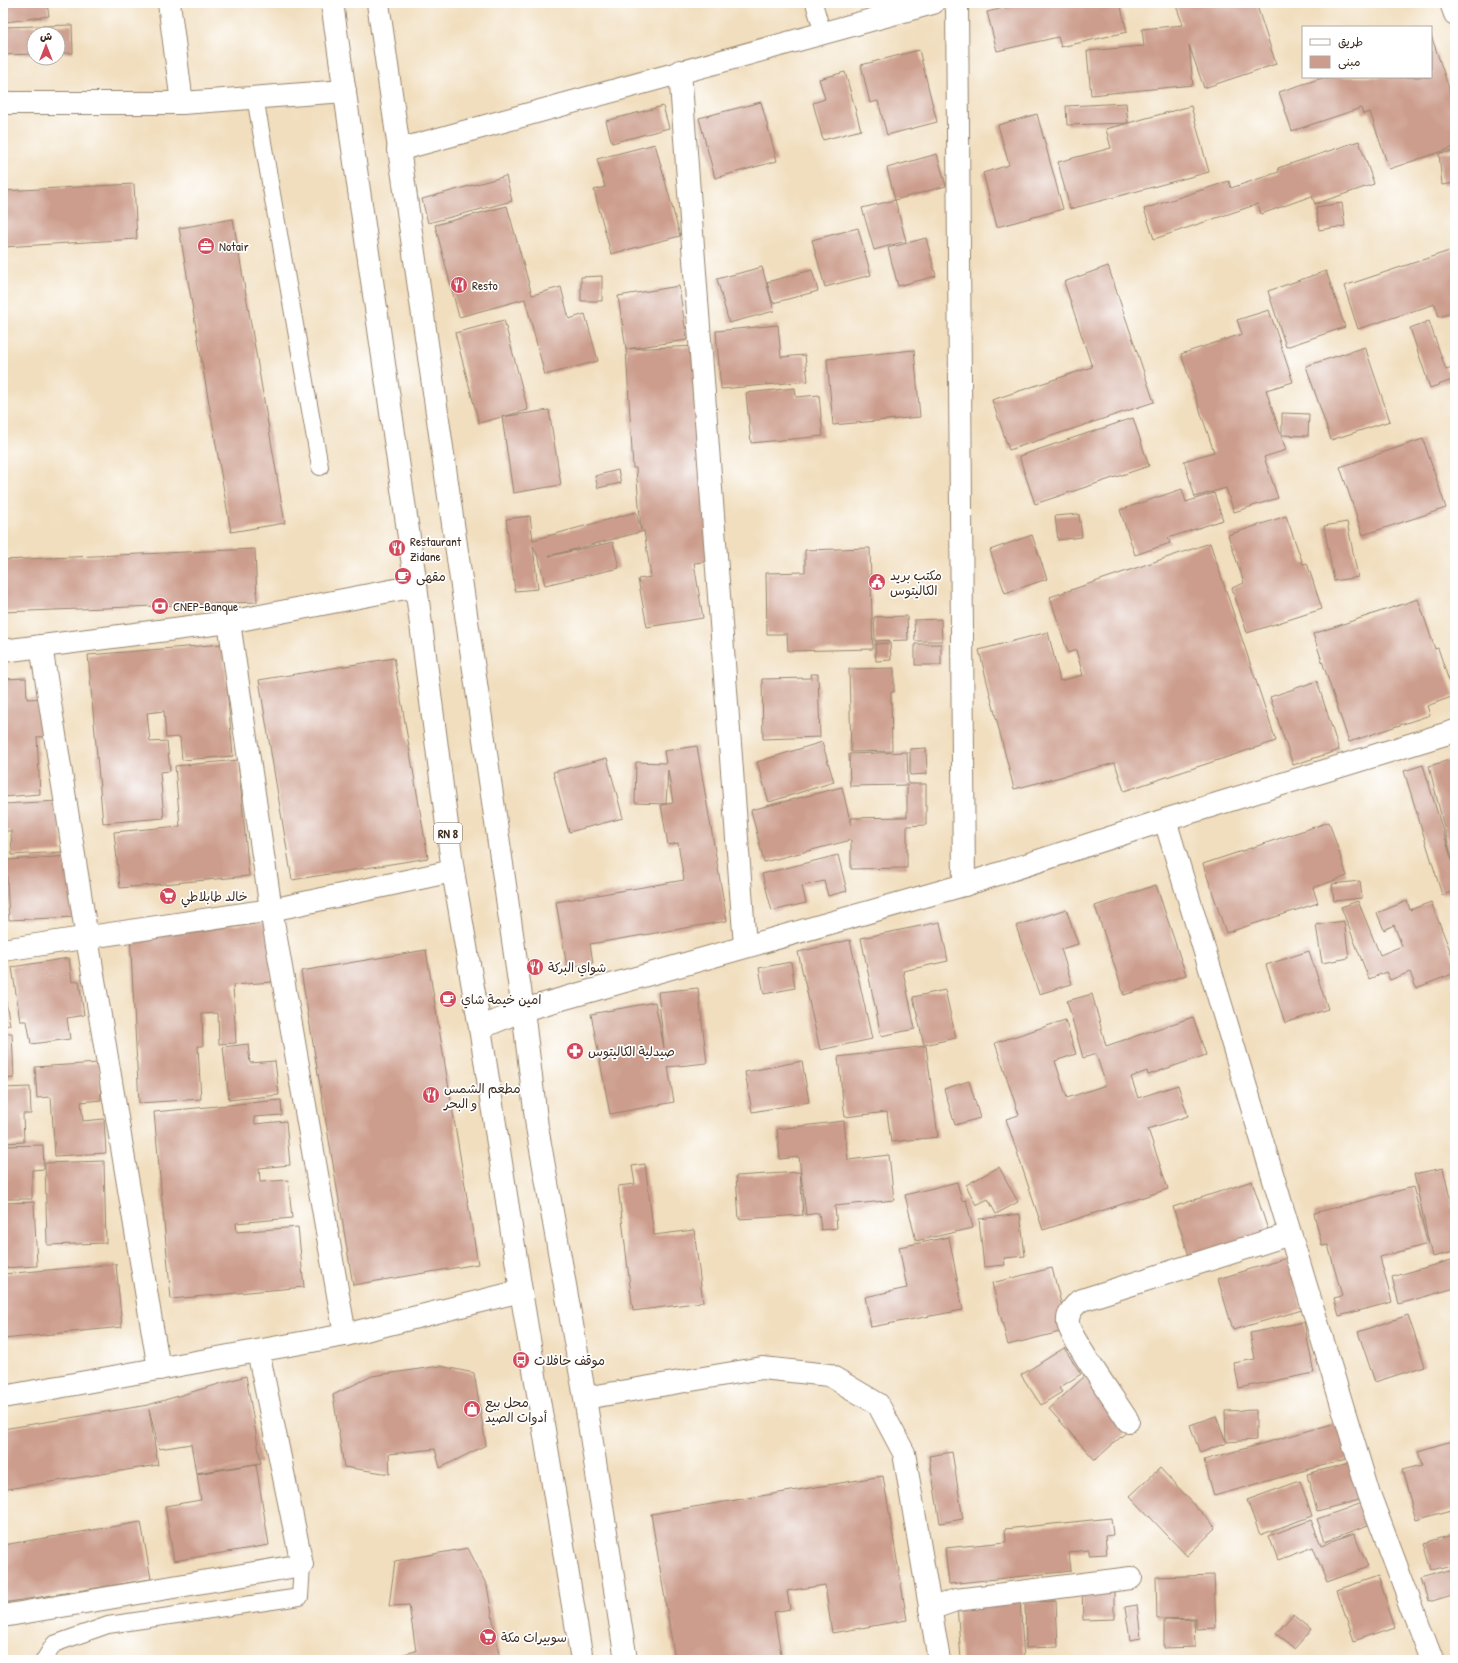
<svg xmlns="http://www.w3.org/2000/svg" width="1458" height="1663" font-family="'Patrick Hand','Playpen Sans Arabic',sans-serif">
<style>
.building{fill:#cc9d8c}
.lines{fill:none;stroke-linecap:round;stroke-linejoin:round}
.service-casing{stroke:#96846e;stroke-width:18}
.minor-casing{stroke:#96846e;stroke-width:24}
.primary-casing{stroke:#96846e;stroke-width:24}
.service{stroke:#fff;stroke-width:16}
.minor{stroke:#fff;stroke-width:22}
.primary{stroke:#fff;stroke-width:22}
.labels{text-anchor:middle;dominant-baseline:central;stroke-width:3.5;stroke-linejoin:round;paint-order:stroke}
.shield{fill:#fff;stroke:#766a62;stroke-width:1}
.shield-label{font-size:12px;font-weight:bold;fill:#3b2a1e}
.poi-label{font-size:13px;fill:#3b2a1e;stroke:#fff;text-anchor:start}
</style>
<rect width="100%" height="100%" fill="#fff"/>
<filter id="ink" filterUnits="userSpaceOnUse"><feTurbulence type="fractalNoise" baseFrequency=".025" numOctaves="2"/><feDisplacementMap in="SourceGraphic" scale="8" xChannelSelector="R" yChannelSelector="G"/><feConvolveMatrix kernelMatrix="1 2 1 2 8 2 1 2 1" color-interpolation-filters="sRGB"/></filter>
<filter id="wash" filterUnits="userSpaceOnUse"><feTurbulence type="fractalNoise" baseFrequency=".012" numOctaves="4" result="noise"/><feDisplacementMap in="SourceGraphic" scale="16" xChannelSelector="R" yChannelSelector="G"/><feGaussianBlur stdDeviation="0.9" result="paint"/><feColorMatrix in="noise" values="0 0 0 0 0 0 0 0 0 0 0 0 0 0 0 0 0 1.4 0 .05"/><feComposite in="paint" operator="in"/></filter>
<g filter="url(#wash)">
<rect width="100%" height="100%" fill="#f1debe"/>
<g id="blocks">
<g class="building">
<path d="M4,3H47L49,16L7,22Z"/>
<path d="M1026,3H1120L1127,32L1061,47L1058,37L997,51L987,12Z"/>
<path d="M1175,3H1256L1276,64L1204,88L1189,45L1193,85L1091,95L1087,51L1144,46L1142,29L1183,25Z"/>
<path d="M72,25L73,53H58V34H34V54L3,55V27Z"/>
<path d="M1431,35L1455,106V147L1389,169L1370,112L1363,114L1361,108L1292,131L1279,92L1325,77H1431Z"/>
<path d="M919,50L937,122L887,135L878,101L870,103L861,65Z"/>
<path d="M845,72L861,130L823,140L813,103L825,99L819,79Z"/>
<path d="M761,102L777,161L715,178L699,118Z"/>
<path d="M1126,103L1128,123L1067,125L1066,106Z"/>
<path d="M663,106L669,128L612,143L606,121Z"/>
<path d="M1191,106L1209,172L1070,209L1058,162L1111,148L1106,129Z"/>
<path d="M1037,114L1063,209L997,227L983,173L1009,165L998,125Z"/>
<path d="M1359,141L1374,184L1315,204L1312,196L1261,214L1258,204L1154,239L1144,209L1229,181L1231,188L1279,172L1278,168Z"/>
<path d="M655,144L680,236L611,254L594,190L605,187L597,159Z"/>
<path d="M1455,151V183L1442,185L1439,153Z"/>
<path d="M937,154L946,186L895,200L906,241L874,250L862,208L895,200L887,168Z"/>
<path d="M506,176L512,201L428,223L422,199Z"/>
<path d="M134,184L137,239L3,247V191Z"/>
<path d="M1342,203L1345,226L1319,230L1316,207Z"/>
<path d="M507,206L532,295L561,287L569,319L585,314L598,361L545,375L525,299L459,317L435,225Z"/>
<path d="M233,219L285,523L231,532L179,228Z"/>
<path d="M858,228L871,275L825,287L812,240Z"/>
<path d="M926,238L936,276L898,286L888,248Z"/>
<path d="M1455,249V312L1439,317L1435,304L1358,329L1344,286Z"/>
<path d="M1108,266L1154,402L1009,450L992,400L1092,367L1064,282Z"/>
<path d="M762,267L774,311L729,323L717,279Z"/>
<path d="M812,270L818,291L773,303L767,282Z"/>
<path d="M1326,271L1345,327L1286,347L1268,291Z"/>
<path d="M602,276V301H581V277Z"/>
<path d="M679,286L687,340L626,349L618,296Z"/>
<path d="M1269,310L1293,382L1266,390L1286,450L1264,457L1278,498L1234,512L1226,488L1195,497L1184,461L1214,452L1181,354L1242,334L1237,320Z"/>
<path d="M504,320L528,410L479,423L455,333Z"/>
<path d="M1429,321L1446,370L1455,367V379L1430,388L1410,328Z"/>
<path d="M778,325L781,357L805,355L808,381L721,389L716,331Z"/>
<path d="M698,346L712,561L694,563L703,618L647,627L638,579L651,577L644,531L549,556L613,542L619,568L545,585L539,559L533,546L538,589L515,591L506,519L530,516L533,540L636,512L641,530L636,468H633L626,349Z"/>
<path d="M1365,347L1390,421L1331,440L1306,366Z"/>
<path d="M914,350L920,417L833,425L827,359Z"/>
<path d="M795,388L796,397L819,395L823,436L751,443L746,393Z"/>
<path d="M549,410L561,485L513,493L502,417Z"/>
<path d="M1282,413L1309,414L1308,436L1282,435Z"/>
<path d="M1133,418L1149,466L1035,504L1019,456Z"/>
<path d="M1423,439L1446,508L1363,535L1340,467Z"/>
<path d="M618,470L621,483L598,488L595,476Z"/>
<path d="M1182,489L1186,502L1214,493L1223,520L1168,538L1170,543L1135,555L1120,510Z"/>
<path d="M1079,514L1082,537L1058,540L1055,516Z"/>
<path d="M1286,516L1303,564L1307,563L1322,609L1247,633L1232,588L1244,583L1228,535Z"/>
<path d="M1347,522L1358,577L1334,581L1324,526Z"/>
<path d="M1032,535L1047,579L1005,593L990,550Z"/>
<path d="M1210,543L1276,741L1124,791L1115,763L1014,789L979,650L1048,632L1060,681L1083,675L1076,650L1068,653L1050,597Z"/>
<path d="M870,548L873,649L788,651L787,634H767L766,573L805,572V550Z"/>
<path d="M255,549L257,602L3,612V560Z"/>
<path d="M1418,599L1435,649L1438,648L1454,696L1427,706L1430,715L1349,742L1313,634Z"/>
<path d="M907,616L908,640L875,641L874,617Z"/>
<path d="M941,619L942,641H915L914,620Z"/>
<path d="M890,643L891,660L876,661L875,644Z"/>
<path d="M223,644L233,756L182,760L180,737L166,738L164,711L147,713L150,742L167,741L170,771L160,772L164,818L103,823L88,655Z"/>
<rect x="915" y="644" width="26" height="21"/>
<path d="M394,658L428,858L292,880L259,680Z"/>
<path d="M894,668V692H891L892,751L851,752L849,669Z"/>
<path d="M811,674H818L820,737L763,739L762,679L812,678Z"/>
<path d="M26,678L27,699L48,698L50,736L37,737L40,794L3,797V679Z"/>
<path d="M1317,681L1339,750L1293,765L1270,697Z"/>
<path d="M822,742L834,782L769,802L757,762Z"/>
<path d="M697,746L727,921L590,944L593,963L567,967L556,902L684,880L678,843L668,845L661,805L673,803L668,770L666,804L635,803L636,762L666,763L664,751Z"/>
<path d="M926,748L927,774L910,775V749Z"/>
<path d="M907,752L908,784H926V825L907,826V868L851,869V840L764,862L751,810L842,787L851,825V818L907,817V785L850,786L849,754Z"/>
<path d="M607,758L623,818L569,832L553,772Z"/>
<path d="M1453,759L1455,763V891L1442,895L1404,771L1423,765L1453,864L1429,766Z"/>
<path d="M238,760L249,876L120,888L114,832L180,826L175,766Z"/>
<path d="M59,801L62,852L12,855L11,831H3V804Z"/>
<path d="M1329,822L1347,876L1313,888L1318,903L1226,933L1203,864Z"/>
<path d="M838,855L847,891L828,896L824,881L802,886L806,903L772,911L762,874Z"/>
<path d="M74,856L76,917L9,920L6,860Z"/>
<path d="M1360,881L1362,898L1334,901L1332,884Z"/>
<path d="M1156,885L1186,975L1124,995L1095,906Z"/>
<path d="M1358,901L1380,955L1402,946L1394,925L1384,930L1377,913L1407,901L1410,910L1431,902L1455,963V973L1416,988L1410,972L1390,980L1386,972L1369,979L1341,907Z"/>
<path d="M1066,909L1078,944L1061,949L1072,984L1039,994L1016,926Z"/>
<path d="M1344,921L1349,958L1322,963L1316,925Z"/>
<path d="M269,922L272,982L233,985L236,1043L219,1044L218,1013L202,1014L203,1046H198L201,1099L139,1103L130,934Z"/>
<path d="M940,922L948,961L903,971L915,1029L881,1036L861,938Z"/>
<path d="M850,940L872,1039L820,1050L798,952Z"/>
<path d="M426,950L478,1264L353,1285L301,971Z"/>
<path d="M1309,951L1328,1009L1285,1023L1266,965Z"/>
<path d="M69,958L72,982L79,981L84,1015L67,1018L70,1039L31,1044L27,1021H20L12,967Z"/>
<path d="M791,962L795,988L764,994L759,968Z"/>
<path d="M3,985L10,1025L3,1026Z"/>
<path d="M698,988L707,1063L668,1067L674,1102L610,1114L591,1014L655,1002L664,1048L658,992Z"/>
<path d="M945,990L956,1038L924,1045L913,997Z"/>
<path d="M1092,994L1106,1046L1193,1017L1206,1055L1148,1075L1147,1071L1131,1077L1138,1098L1178,1085L1188,1116L1148,1129L1168,1189L1043,1230L1006,1119L1019,1115L995,1043L1065,1020L1076,1054L1055,1061L1067,1098L1106,1085L1096,1054L1083,1058L1067,1001Z"/>
<path d="M3,1033H12L14,1078L3,1079Z"/>
<path d="M248,1044L250,1063L275,1061L279,1095L229,1100L223,1047Z"/>
<path d="M926,1046L938,1137L891,1142L887,1112L845,1117L838,1057Z"/>
<path d="M802,1061L809,1102L752,1112L745,1072Z"/>
<path d="M99,1063L101,1100L81,1102L83,1121L104,1119L106,1153L55,1156L51,1097L37,1098L35,1067Z"/>
<path d="M969,1081L980,1118L955,1125L944,1089Z"/>
<path d="M30,1087L31,1114H23L24,1142L3,1143V1088Z"/>
<path d="M281,1100L282,1115L254,1117L255,1124L286,1121L290,1165L259,1168L260,1182L288,1180L292,1218L236,1223L237,1232L298,1227L304,1287L171,1299L154,1112Z"/>
<path d="M844,1121L848,1160L889,1155L894,1200L835,1206L837,1228L821,1230L819,1213L806,1215L799,1157L780,1159L777,1129Z"/>
<path d="M43,1145L44,1169L32,1170V1199H3V1146Z"/>
<path d="M104,1161L106,1243L47,1245L45,1163Z"/>
<path d="M645,1164L654,1235L694,1230L703,1302L633,1311L618,1186L635,1184L632,1166Z"/>
<path d="M999,1167L1018,1202L996,1214L988,1199L976,1205L966,1185Z"/>
<path d="M1443,1168L1452,1207L1455,1206V1252L1432,1257L1414,1174Z"/>
<path d="M800,1172L803,1215L739,1219L736,1176Z"/>
<path d="M1252,1181L1270,1236L1191,1262L1173,1207Z"/>
<path d="M957,1182L962,1201L966,1200L973,1228L916,1241L905,1195Z"/>
<path d="M1413,1187L1428,1244L1380,1257L1392,1302L1339,1316L1334,1298L1342,1296L1328,1245L1322,1246L1314,1213Z"/>
<path d="M34,1202L37,1266L3,1268V1203Z"/>
<path d="M1020,1214L1025,1256L1004,1258L1005,1265L984,1267L979,1219Z"/>
<path d="M949,1237L963,1310L871,1327L865,1297L907,1288L899,1247Z"/>
<path d="M1287,1258L1302,1310L1233,1330L1218,1279Z"/>
<path d="M1455,1259V1288L1399,1304L1392,1277Z"/>
<path d="M116,1264L122,1327L3,1339V1274Z"/>
<path d="M1052,1268L1068,1330L1008,1345L992,1283Z"/>
<path d="M1408,1315L1425,1366L1375,1382L1358,1332Z"/>
<path d="M1304,1322L1314,1373L1239,1388L1234,1363L1255,1359L1250,1333Z"/>
<path d="M1064,1348L1081,1374L1059,1388L1062,1392L1041,1405L1021,1375Z"/>
<path d="M440,1366L474,1373L486,1445L440,1468L435,1449L389,1454L390,1474L344,1467L333,1395L372,1376Z"/>
<path d="M246,1376L261,1463L196,1473L191,1444L159,1449L149,1409L158,1465L7,1489L3,1466V1429L148,1405Z"/>
<path d="M1085,1376L1131,1428L1095,1460L1049,1409Z"/>
<path d="M1256,1410V1440L1226,1442L1225,1411Z"/>
<path d="M1216,1416L1226,1443L1200,1453L1190,1425Z"/>
<path d="M1343,1421L1353,1457L1214,1496L1204,1460Z"/>
<path d="M1455,1440V1509L1416,1520L1402,1470L1422,1465L1418,1451Z"/>
<path d="M952,1452L963,1519L940,1523L929,1456Z"/>
<path d="M1357,1461L1367,1498L1317,1511L1307,1474Z"/>
<path d="M256,1464L269,1545L174,1561L165,1506L201,1500L197,1474Z"/>
<path d="M1160,1468L1216,1528L1187,1556L1130,1496Z"/>
<path d="M883,1476L907,1620L832,1633L825,1585L787,1591L790,1609L774,1612L782,1660H675L651,1514Z"/>
<path d="M1300,1481L1312,1516L1260,1535L1247,1500Z"/>
<path d="M1368,1501L1376,1522L1325,1541L1317,1519Z"/>
<path d="M1111,1518L1113,1535L1105,1536L1107,1554L1089,1555V1550L1069,1552L1071,1571L949,1584L945,1548L1006,1542L1005,1529Z"/>
<path d="M1311,1520L1321,1545L1354,1533L1368,1567L1327,1582L1313,1547L1278,1560L1269,1536Z"/>
<path d="M141,1522L151,1579L3,1603V1545Z"/>
<path d="M1455,1534V1565L1432,1571L1424,1543Z"/>
<path d="M468,1548L487,1586L499,1654L498,1660H398L396,1656L416,1651L409,1605L389,1606L395,1561Z"/>
<path d="M1455,1569V1594L1429,1602L1422,1579Z"/>
<path d="M1214,1575L1216,1628L1196,1629V1618L1157,1619L1156,1577Z"/>
<path d="M1378,1576L1395,1627L1354,1641L1337,1590Z"/>
<path d="M1114,1588V1619L1083,1620L1082,1589Z"/>
<path d="M1020,1600L1024,1660H961L957,1604Z"/>
<path d="M1056,1601L1058,1647L1026,1648L1025,1602Z"/>
<path d="M1137,1605L1141,1638L1130,1640L1125,1607Z"/>
<path d="M1293,1614L1312,1630L1295,1649L1276,1634Z"/>
<path d="M1194,1619L1195,1647L1164,1648V1620Z"/>
</g>
</g>
</g>
<g filter="url(#ink)">
<use href="#blocks" fill-opacity="0" stroke="#96846e" stroke-width="1"/>
<g class="lines">
<g class="service-casing">
<g id="service">
<path d="M814,3L823,34"/>
<path d="M255,97L320,467"/>
<path d="M44,1660L54,1644L108,1625L300,1597L302,1565"/>
</g>
</g>
<g class="minor-casing">
<g id="minor">
<path d="M169,3L182,103"/>
<path d="M957,3L964,885"/>
<path d="M1451,3L1455,14"/>
<path d="M680,71L745,946"/>
<path d="M3,103H182L345,91"/>
<path d="M398,150L933,3"/>
<path d="M229,622L271,910L345,1335"/>
<path d="M41,646L87,938L159,1369"/>
<path d="M3,651L229,622L416,586"/>
<path d="M1165,820L1369,1494L1432,1660"/>
<path d="M3,950L271,910L453,871"/>
<path d="M480,1028L523,1010L964,885L1165,820L1455,731"/>
<path d="M3,1397L345,1335L521,1291"/>
<path d="M585,1398L762,1368L829,1375L878,1404L904,1453L939,1660"/>
<path d="M1128,1421C1118,1405 1069,1336 1068,1323C1067,1313 1073,1308 1079,1301L1290,1234"/>
<path d="M930,1609L956,1600L1131,1578"/>
<path d="M3,1616L302,1565L258,1351"/>
</g>
</g>
<g class="primary-casing">
<g id="primary">
<path d="M332,3L416,586L453,871L480,1028L521,1291L582,1660"/>
<path d="M378,3L523,1010L537,1127L585,1398L626,1660"/>
</g>
</g>
<use href="#service" class="service"/>
<use href="#minor" class="minor"/>
<use href="#primary" class="primary"/>
</g>
</g>
<defs>
<g id="office-disc" transform="scale(0.9)"><circle r="9.5" fill="#d1495b" stroke="#fff"/><path d="M-6-3h4V-5.5h4V-3h4V5H-6ZM-1-4.5V-3h2v-1.5ZM-6 0V1H6V0Z" fill="#fff"/></g>
<g id="restaurant-disc" transform="scale(0.9)"><circle r="9.5" fill="#d1495b" stroke="#fff"/><path d="M-5-6h1v4h1v-4h1v4h1v-4h1v5L-1.5 .5V6h-2V.5L-5-1ZM5-6V6H3V1.5H1.5Q1.5-4 5-6Z" fill="#fff"/></g>
<g id="cafe-disc" transform="scale(0.9)"><circle r="9.5" fill="#d1495b" stroke="#fff"/><path d="M-5.5-4.5H6V0H3Q3 3.5 0 3.5H-2.5Q-5.5 3.5-5.5 0ZM3-3.2v2h1.7v-2ZM-6 4.5H4V6H-6Z" fill="#fff"/></g>
<g id="civic-disc" transform="scale(0.9)"><circle r="9.5" fill="#d1495b" stroke="#fff"/><path d="M-.6-6.5H3V-4.5H.6V-3L4-1V1h2V6H-6V1h2V-1L-.6-3ZM-1.2 2.5V6h2.4V2.5Z" fill="#fff"/></g>
<g id="bank-disc" transform="scale(0.9)"><circle r="9.5" fill="#d1495b" stroke="#fff"/><path d="M-6-4H6V4H-6ZM0-2.3a2.3 2.3 0 1 0 0 4.6a2.3 2.3 0 1 0 0-4.6Z" fill="#fff"/></g>
<g id="supermarket-disc" transform="scale(0.9)"><circle r="9.5" fill="#d1495b" stroke="#fff"/><path d="M-6-5.5h2.5l.6 2H6L4.5 2H-2.5L-4.4-4H-6ZM-1.5 3.2a1.3 1.3 0 1 0 .1 0ZM3 3.2a1.3 1.3 0 1 0 .1 0Z" fill="#fff"/></g>
<g id="pharmacy-disc" transform="scale(0.9)"><circle r="9.5" fill="#d1495b" stroke="#fff"/><path d="M-2-6h4v4h4v4h-4v4h-4v-4h-4v-4h4Z" fill="#fff"/></g>
<g id="bus-disc" transform="scale(0.9)"><circle r="9.5" fill="#d1495b" stroke="#fff"/><path d="M-5-6H5V4H4V6H2V4H-2V6H-4V4H-5ZM-3.5-4V0h7V-4ZM-3.5 1.2v1.5H-2V1.2ZM2 1.2v1.5H3.5V1.2Z" fill="#fff"/></g>
<g id="shop-disc" transform="scale(0.9)"><circle r="9.5" fill="#d1495b" stroke="#fff"/><path d="M-5-2.5h2.3a2.7 3.5 0 0 1 5.4 0H5L5.5 6h-11ZM-1.5-2.5h3a1.5 2.3 0 0 0-3 0Z" fill="#fff"/></g>
</defs>
<g fill-rule="evenodd">
<use href="#office-disc" x="206" y="246"/>
<use href="#restaurant-disc" x="459" y="285"/>
<use href="#restaurant-disc" x="397" y="548"/>
<use href="#cafe-disc" x="403" y="576"/>
<use href="#civic-disc" x="877" y="582"/>
<use href="#bank-disc" x="160" y="606"/>
<use href="#supermarket-disc" x="168" y="896"/>
<use href="#restaurant-disc" x="535" y="967"/>
<use href="#cafe-disc" x="448" y="999"/>
<use href="#pharmacy-disc" x="575" y="1051"/>
<use href="#restaurant-disc" x="431" y="1095"/>
<use href="#bus-disc" x="521" y="1360"/>
<use href="#shop-disc" x="472" y="1409"/>
<use href="#supermarket-disc" x="488" y="1637"/>
</g>
<g class="labels">
<rect class="shield" x="434" y="823" width="28" height="20" rx="3"/>
<g class="shield-label">
<text x="448" y="833">RN 8</text>
</g>
<g class="poi-label">
<text x="219" y="246">Notair</text>
<text x="472" y="285">Resto</text>
<text x="410" y="541">Restaurant<tspan x="410" dy="15">Zidane</tspan></text>
<text x="890" y="575">مكتب بريد<tspan x="890" dy="15">الكاليتوس</tspan></text>
<text x="416" y="576">مقهى</text>
<text x="173" y="606">CNEP-Banque</text>
<text x="181" y="896">خالد طابلاطي</text>
<text x="548" y="967">شواي البركة</text>
<text x="461" y="999">امين خيمة شاي</text>
<text x="588" y="1051">صيدلية الكاليتوس</text>
<text x="444" y="1088">مطعم الشمس<tspan x="444" dy="15">و البحر</tspan></text>
<text x="534" y="1360">موقف حافلات</text>
<text x="485" y="1402">محل بيع<tspan x="485" dy="15">أدوات الصيد</tspan></text>
<text x="501" y="1637">سوبيرات مكة</text>
</g>
</g>
<rect width="1458" height="1663" fill="none" stroke="#fff" stroke-width="16"/>
<rect x="1302" y="26" width="130" height="52" fill="#ffffff" stroke="#b1aaa5"/>
<rect x="1310" y="39" width="20" height="6" fill="#ffffff" stroke="#b1aaa5"/>
<text x="1338" y="46" font-size="12" fill="#3b2a1e">طريق</text>
<rect x="1310" y="56" width="20" height="12" fill="#cc9d8c" stroke="#b1aaa5"/>
<text x="1338" y="66" font-size="12" fill="#3b2a1e">مبنى</text>
<g transform="translate(46 46)"><circle r="19" fill="#ffffff" stroke="#b1aaa5"/>
<path d="M0-3L7 15L0 10L-7 15Z" fill="#d1495b"/>
<text y="-6" font-size="11" font-weight="bold" text-anchor="middle" fill="#3b2a1e">ش</text>
</g>
</svg>
